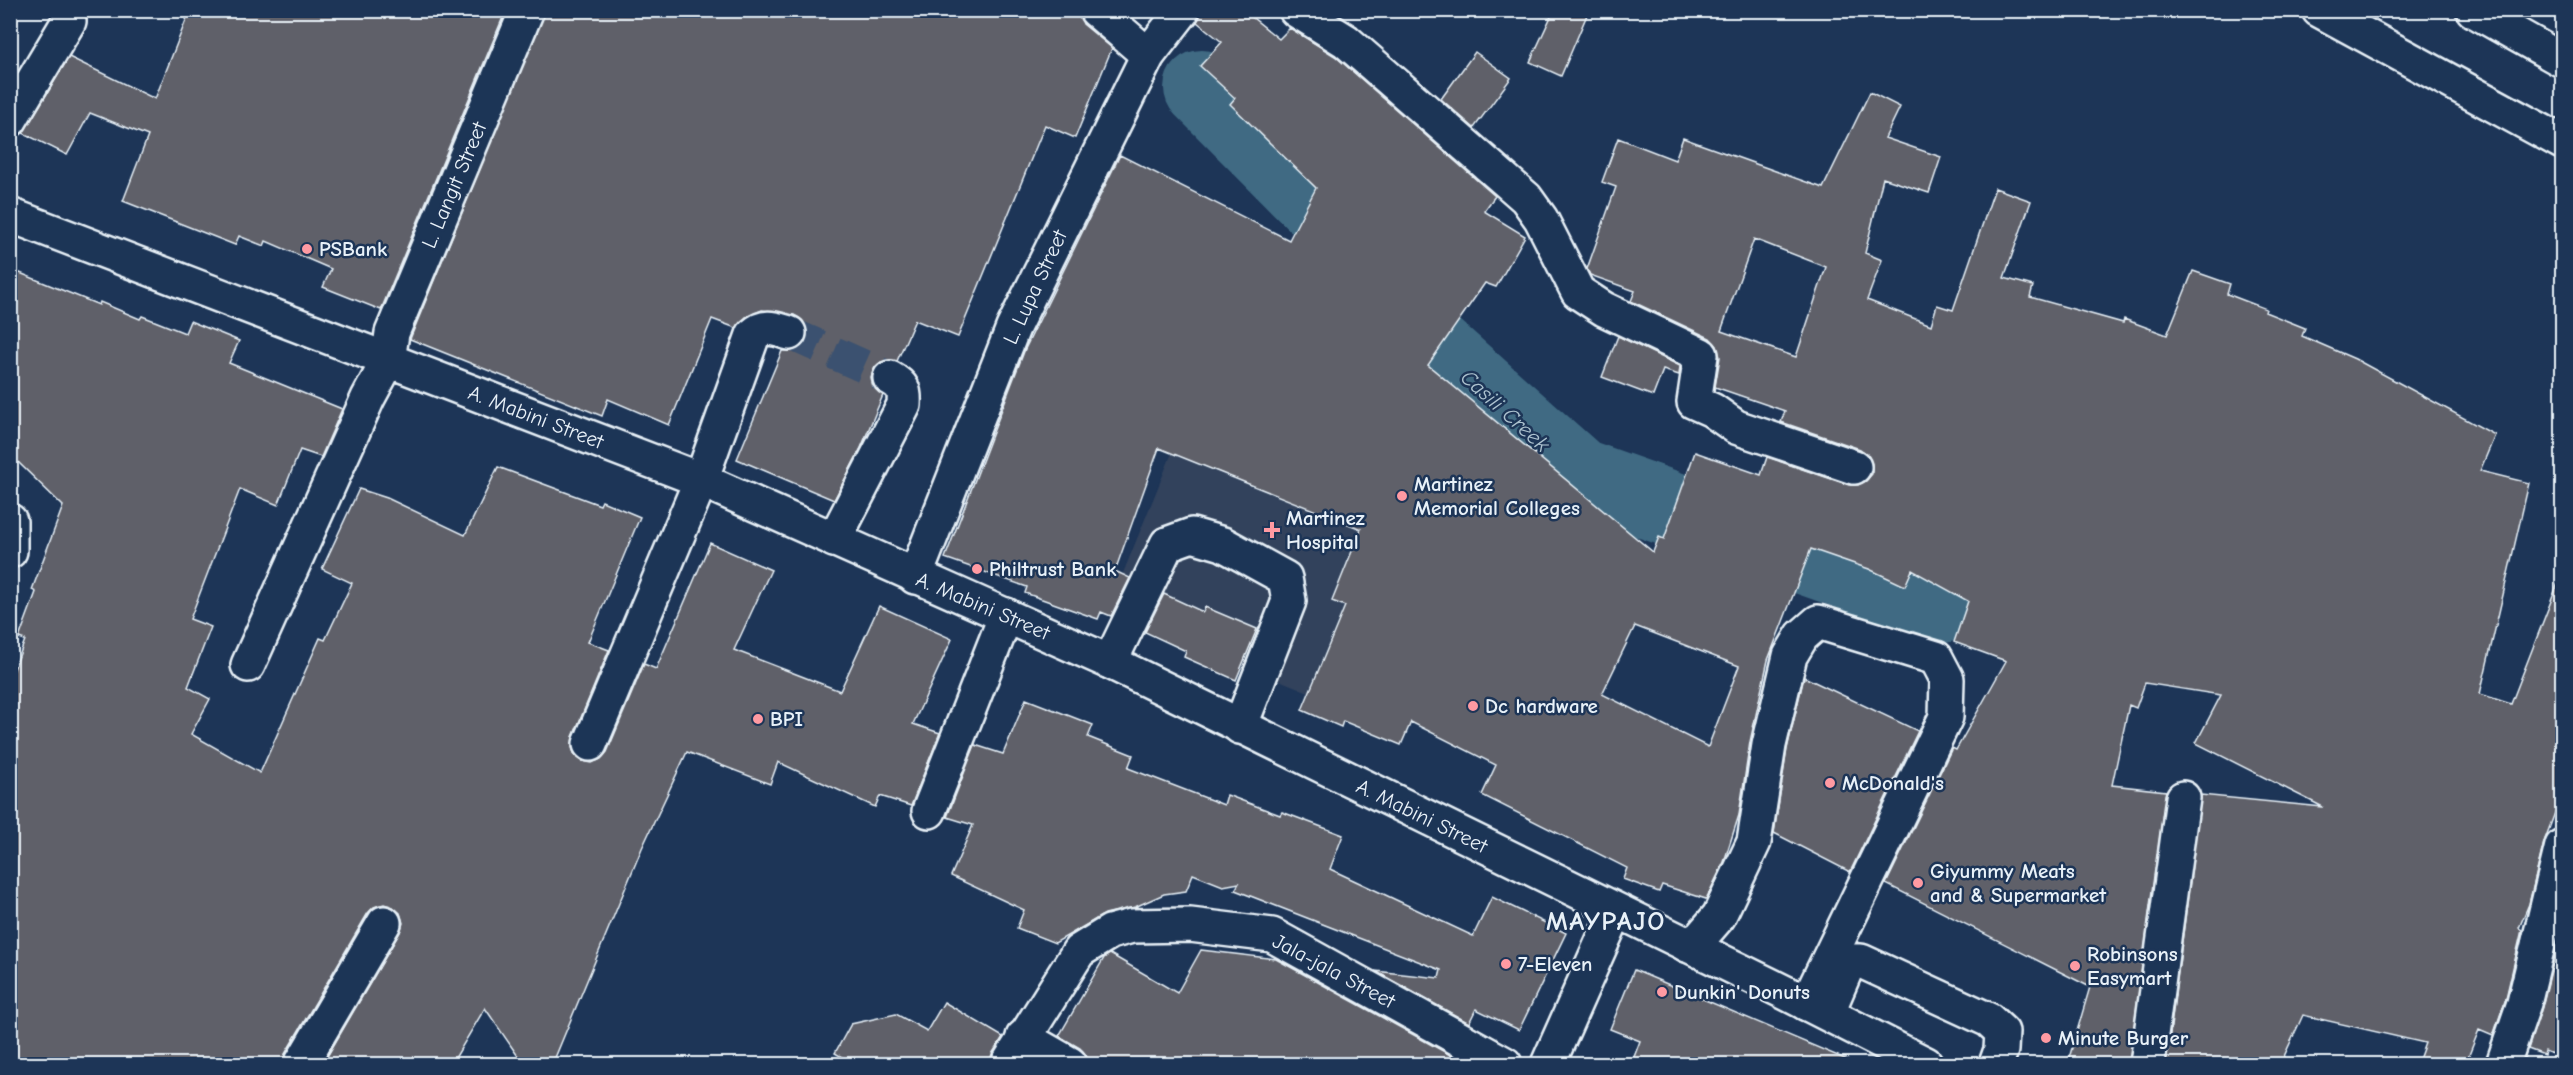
<svg xmlns="http://www.w3.org/2000/svg" width="2573" height="1075" font-family="'Comic Neue',sans-serif">
<style>
.built{fill:#31425c}
.lines{fill:none;stroke-linecap:round;stroke-linejoin:round}
.river{stroke:#3f6b83;stroke-width:76}
.building{fill:#5f6069;stroke:#e8f1f8;stroke-width:1.5;fill-rule:evenodd}
.minor-tunnel{stroke:#3b516f;stroke-width:33;stroke-dasharray:33 16;stroke-linecap:butt}
.minor-casing{stroke:#e8f1f8;stroke-width:38}
.major-casing{stroke:#e8f1f8;stroke-width:38}
.highway-casing{stroke:#e8f1f8;stroke-width:38}
.minor{stroke:#1d3557;stroke-width:33}
.major{stroke:#1d3557;stroke-width:33}
.highway{stroke:#1d3557;stroke-width:33}
.poi-dot{fill:#ff9aa2;stroke:#1d3557;stroke-width:2}
.labels{text-anchor:middle;dominant-baseline:central;stroke-width:5;stroke-linejoin:round;paint-order:stroke}
.street-label{font-size:21px;fill:#e8f1f8;stroke:#1d3557}
.poi-label{font-size:21px;font-weight:bold;fill:#e8f1f8;stroke:#1d3557;text-anchor:start}
.water-label{font-size:22px;font-style:italic;fill:#adc2cf;stroke:#1d3557}
.district-label{font-size:27px;font-weight:bold;letter-spacing:1.5px;fill:#e8f1f8;stroke:#1d3557}
</style>
<rect width="100%" height="100%" fill="#1d3557"/>
<filter id="ink" filterUnits="userSpaceOnUse"><feTurbulence type="fractalNoise" baseFrequency=".0167" numOctaves="2"/><feDisplacementMap in="SourceGraphic" scale="12" xChannelSelector="R" yChannelSelector="G"/><feConvolveMatrix kernelMatrix="1 2 1 2 8 2 1 2 1" color-interpolation-filters="sRGB"/></filter>
<g filter="url(#ink)">
<path class="built" d="M1211,357L1436,450L1333,702L1108,610Z"/>
<g class="lines">
<path class="river" d="M1202,88L1333,220L1341,253L1377,297L1578,476L1942,605"/>
</g>
<g class="building">
<path d="M190,10H506L381,310L323,287L331,269L266,241L264,246L239,236L235,245L123,201L148,136L90,113L67,155L23,133L69,57L155,99Z"/>
<path d="M545,10H1078L1083,24L1112,48L1075,138L1045,125L958,337L915,320L897,361L881,362L874,368L871,377L873,387L883,395L861,448L834,500L737,459L782,351H794L801,347L807,339V328L802,320L794,315L762,310L746,317L736,328L712,319L669,425L608,399L602,416L410,339Z"/>
<path d="M1201,10H1243L1279,39L1290,28L1335,56L1495,196L1484,211L1525,236L1496,287L1485,283L1428,365L1653,552L1659,537L1664,539L1695,452L1761,475L1767,457L1849,485H1858L1866,481L1872,474V464L1868,455L1860,449L1781,422L1785,411L1715,387L1720,357L1717,346L1710,338L1631,301L1635,291L1590,275L1587,269L1616,187L1602,182L1618,138L1675,160L1683,138L1823,188L1870,92L1900,107L1885,138L1941,157L1929,193L1883,178L1865,253L1882,260L1867,300L1931,325L1937,305L1953,310L1995,188L2031,201L2004,278L2033,286L2030,297L2123,323L2124,319L2167,335L2193,271L2230,284L2227,294L2266,309L2265,312L2305,328L2302,336L2355,359L2495,435L2480,471L2529,483L2480,694L2511,704L2560,578H2562V794L2544,842L2529,904L2519,928L2522,930L2506,998L2493,1036L2479,1030L2465,1065H2417L2425,1043L2303,1015L2280,1065H2166L2201,795L2323,807L2196,743L2221,695L2145,683L2136,708L2129,705L2112,785L2166,791L2129,1064L2103,1062L2102,1065H2067L2090,987L1886,884L1952,748L1956,750L2006,661L1954,642L1968,601L1912,570L1905,586L1869,569L1811,549L1768,660L1750,742L1739,815L1724,862L1706,899L1662,885L1659,892L1623,879L1627,868L1482,795L1496,765L1411,722L1401,745L1343,721L1341,727L1302,710L1345,606L1332,601L1361,529L1159,448L1115,571L1130,578L1111,616L1101,612L1098,619L1025,593L1027,587L945,558L1025,349L1120,155L1289,240L1316,188L1230,104L1235,98L1200,66L1222,42L1197,22ZM1754,239L1826,267L1796,357L1721,331ZM1635,626L1739,666L1708,747L1602,694Z"/>
<path d="M1554,10H1589L1561,76L1530,62Z"/>
<path d="M1475,52L1511,78L1474,128L1441,99Z"/>
<path d="M10,269L99,305L100,302L140,319L142,316L185,333L190,321L239,341L229,363L342,409L321,457L300,450L278,505L240,489L190,619L211,627L188,687L210,699L191,734L260,773L320,638L325,640L352,583L322,569L359,489L387,498L465,535L498,467L600,505L602,501L640,517L588,642L609,650L573,737L572,747L575,756L582,761L592,763L601,759L607,752L644,664L656,669L710,543L771,570L734,650L840,691L879,606L952,639L913,724L940,733L911,806L880,796L875,807L778,762L770,784L687,752L642,848L552,1065H524L485,1008L451,1065H322L400,932L403,923L400,913L393,907L384,904L374,907L368,913L285,1054L282,1065H10V680L25,640L19,638L36,592L32,590L63,506L17,461L10,442Z"/>
<path d="M1618,336L1680,366L1679,375L1663,370L1653,396L1602,377Z"/>
<path d="M1164,594L1203,612L1205,607L1257,629L1236,680L1184,657L1186,651L1145,632Z"/>
<path d="M1804,677L1918,731L1850,872L1774,833L1787,749Z"/>
<path d="M1026,699L1093,725L1088,737L1133,755L1128,768L1224,805L1227,795L1280,815L1282,812L1343,835L1330,869L1473,936L1492,897L1566,933L1519,1030L1476,1009L1469,1023L1375,971L1439,978L1441,970L1235,890L1239,883L1223,886L1193,874L1186,891L1164,894L1135,907L1105,914L1055,943L1017,928L1024,910L951,876L973,825L947,817L975,745L1003,754Z"/>
<path d="M2558,943L2562,945V1058L2545,1051L2544,1055L2528,1049L2542,1007Z"/>
<path d="M1201,950L1276,959L1452,1056L1447,1065H1089L1086,1055L1080,1048L1059,1036L1104,958L1110,954L1177,993Z"/>
<path d="M1634,970L1857,1064V1065H1631L1640,1041L1610,1029Z"/>
<path d="M944,1002L1003,1037L992,1054L989,1065H855L835,1053L851,1024L896,1014L927,1031Z"/>
</g>
<g class="lines">
<path class="minor-tunnel" d="M789,333L890,378"/>
<g class="minor-casing">
<g id="minor">
<path d="M1096,10L1148,55"/>
<path d="M1296,10L1346,41L1526,198L1541,219L1578,292L1604,309L1701,355L1694,402L1712,410L1736,427L1854,467"/>
<path d="M10,120L69,21"/>
<path d="M10,521V551"/>
<path d="M834,540L904,405C905,390 903,385 890,378"/>
<path d="M915,577L1013,328L1148,55L1183,10"/>
<path d="M1110,662L1167,544L1192,535L1223,544L1285,578L1289,601L1240,727"/>
<path d="M248,665L368,398L388,361L392,333L527,10"/>
<path d="M590,744L701,480L753,335C765,324 775,329 789,333"/>
<path d="M929,811L1006,615"/>
<path d="M1687,945L1700,938L1719,916L1754,842L1769,745L1790,656L1802,636L1818,622L1936,658L1947,679L1946,717L1807,1004"/>
<path d="M1832,1002L1847,967L1853,961H1861L1989,1020L2002,1032L2001,1050L1996,1064"/>
<path d="M1023,1037L1070,1064"/>
<path d="M301,1064L384,923"/>
<path d="M1008,1064L1079,951L1110,932L1132,926L1190,925L1272,935L1505,1064"/>
<path d="M1548,1064L1616,911"/>
<path d="M2147,1064L2183,798"/>
<path d="M2503,1064L2524,1003L2562,846"/>
</g>
</g>
<g class="major-casing">
<path id="major" d="M10,215L701,480L1110,662L1786,993L1926,1064"/>
</g>
<g class="highway-casing">
<g id="highway">
<path d="M2319,10L2562,142"/>
<path d="M2473,10L2562,60"/>
</g>
</g>
<use href="#minor" class="minor"/>
<use href="#major" class="major"/>
<use href="#highway" class="highway"/>
</g>
</g>
<g class="poi-dot">
<circle cx="307" cy="249" r="6"/>
<circle cx="1402" cy="496" r="6"/>
<path d="M1269 521h6v6h6v6h-6v6h-6v-6h-6v-6h6z"/>
<circle cx="977" cy="569" r="6"/>
<circle cx="1473" cy="706" r="6"/>
<circle cx="758" cy="719" r="6"/>
<circle cx="1830" cy="783" r="6"/>
<circle cx="1918" cy="883" r="6"/>
<circle cx="1506" cy="964" r="6"/>
<circle cx="2075" cy="966" r="6"/>
<circle cx="1662" cy="992" r="6"/>
<circle cx="2046" cy="1038" r="6"/>
</g>
<g class="labels">
<g class="street-label">
<text transform="translate(454 185) rotate(-67)">L. Langit Street</text>
<text transform="translate(1035 287) rotate(-65)">L. Lupa Street</text>
<text transform="translate(536 417) rotate(21)">A. Mabini Street</text>
<text transform="translate(983 606) rotate(23)">A. Mabini Street</text>
<text transform="translate(1422 816) rotate(26)">A. Mabini Street</text>
<text transform="translate(1334 971) rotate(28)">Jala-jala Street</text>
</g>
<g class="poi-label">
<text x="319" y="249">PSBank</text>
<text x="1414" y="484">Martinez<tspan x="1414" dy="24">Memorial Colleges</tspan></text>
<text x="1286" y="518">Martinez<tspan x="1286" dy="24">Hospital</tspan></text>
<text x="989" y="569">Philtrust Bank</text>
<text x="1485" y="706">Dc hardware</text>
<text x="770" y="719">BPI</text>
<text x="1842" y="783">McDonald's</text>
<text x="1930" y="871">Giyummy Meats<tspan x="1930" dy="24">and &amp; Supermarket</tspan></text>
<text x="2087" y="954">Robinsons<tspan x="2087" dy="24">Easymart</tspan></text>
<text x="1518" y="964">7-Eleven</text>
<text x="1674" y="992">Dunkin' Donuts</text>
<text x="2058" y="1038">Minute Burger</text>
</g>
<g class="water-label">
<text transform="translate(1505 411) rotate(42)">Casili Creek</text>
</g>
<g class="district-label">
<text x="1606" y="921">MAYPAJO</text>
</g>
</g>
<rect width="2573" height="1075" fill="none" stroke="#1d3557" stroke-width="36"/>
<rect x="18" y="18" width="2537" height="1039" fill="none" stroke="#e8f1f8" stroke-width="2" filter="url(#ink)"/>
</svg>
